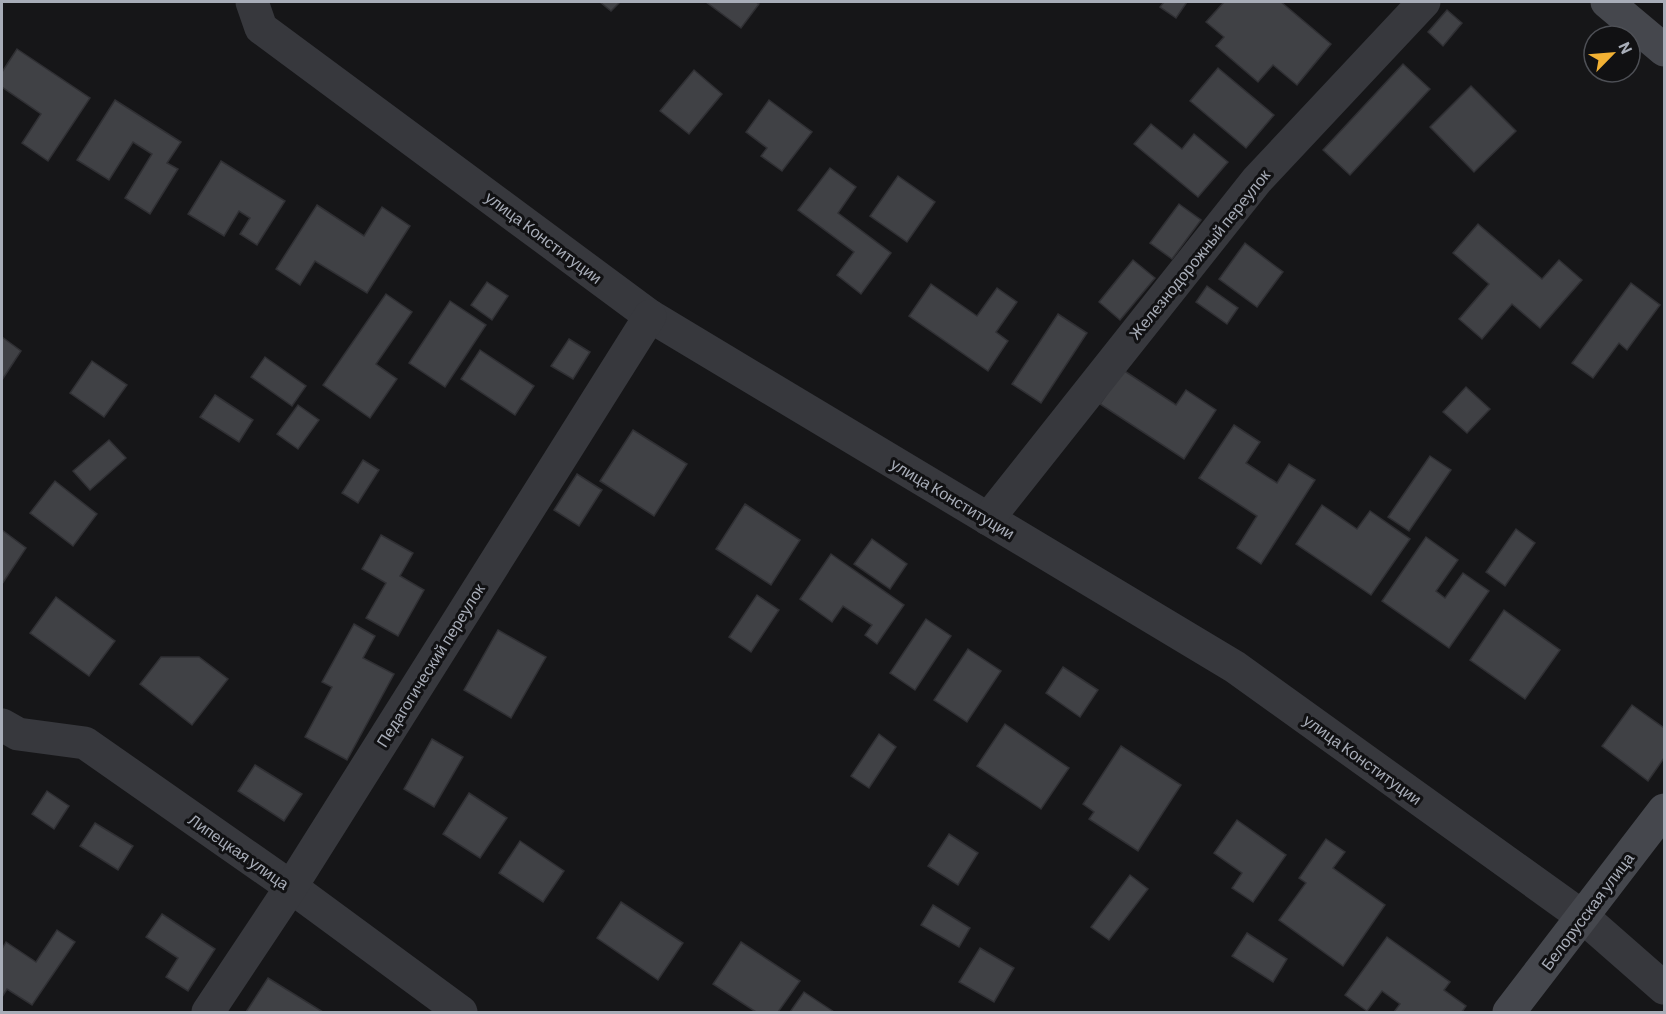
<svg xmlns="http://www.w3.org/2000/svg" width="1666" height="1014" font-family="Barlow,sans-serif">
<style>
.building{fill:#404145;stroke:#303034;stroke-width:1.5}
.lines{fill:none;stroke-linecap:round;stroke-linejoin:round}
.street{stroke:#37383d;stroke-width:33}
.secondary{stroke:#45474d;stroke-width:33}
.labels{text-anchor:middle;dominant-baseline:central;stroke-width:6;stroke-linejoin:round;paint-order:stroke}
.street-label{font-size:16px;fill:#a8adb8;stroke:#111113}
</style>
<rect width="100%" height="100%" fill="#161618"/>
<g class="building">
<path d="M600,2H620L611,11Z"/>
<path d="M706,2H756L759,4L741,28Z"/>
<path d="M1164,2H1187L1176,18L1160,7Z"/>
<path d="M1224,2H1281L1331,44L1297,85L1273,65L1258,82L1216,46L1224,37L1206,22Z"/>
<path d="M1447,10L1462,23L1443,46L1428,32Z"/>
<path d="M17,49L90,98L48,161L22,143L41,114L2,87V72Z"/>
<path d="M1403,64L1430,89L1350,175L1323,150Z"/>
<path d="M1218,68L1274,115L1246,148L1190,101Z"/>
<path d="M694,70L722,94L689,134L660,111Z"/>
<path d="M1471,86L1516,131L1474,172L1430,127Z"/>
<path d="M115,100L181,142L167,163L178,169L150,214L125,198L152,154L133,142L109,180L77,160Z"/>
<path d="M769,100L812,132L782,171L761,156L767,148L746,132Z"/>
<path d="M1151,124L1182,149L1194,134L1228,162L1198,197L1134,144Z"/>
<path d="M221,161L285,201L257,245L240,234L250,218L239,211L224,236L188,214Z"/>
<path d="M830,168L856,187L838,213L891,253L861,294L837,275L854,252L798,210Z"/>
<path d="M898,176L935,202L907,242L870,216Z"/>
<path d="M1179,204L1201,220L1172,259L1150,243Z"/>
<path d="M317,205L364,236L382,207L410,226L367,293L315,261L300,285L276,269Z"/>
<path d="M1478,224L1542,279L1559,260L1582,280L1540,328L1512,304L1482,339L1459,319L1489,284L1453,253Z"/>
<path d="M1245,243L1283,272L1257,307L1219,279Z"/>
<path d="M1133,260L1155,278L1120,320L1099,302Z"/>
<path d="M487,282L508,296L492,320L471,305Z"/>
<path d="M1631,283L1660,305L1627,350L1619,343L1593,378L1572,363Z"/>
<path d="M931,284L977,316L997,288L1017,302L996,332L1008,341L988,371L909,316Z"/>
<path d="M1207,286L1238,308L1227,324L1196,302Z"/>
<path d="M386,294L412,312L376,364L397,379L370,418L323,385Z"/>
<path d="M450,301L486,325L445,387L409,363Z"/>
<path d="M1058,314L1087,333L1041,403L1012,384Z"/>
<path d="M2,337L21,351L2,380Z"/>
<path d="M569,339L590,352L573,379L551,366Z"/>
<path d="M480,350L534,386L515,415L461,379Z"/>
<path d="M265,357L306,386L292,406L251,377Z"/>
<path d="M92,361L127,385L104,417L70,393Z"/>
<path d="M1123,370L1176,405L1186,390L1216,410L1184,459L1100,404Z"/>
<path d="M1466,387L1490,409L1467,433L1443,412Z"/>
<path d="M215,395L253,420L239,442L200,417Z"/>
<path d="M298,405L319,420L298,449L277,434Z"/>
<path d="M1234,425L1260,442L1246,463L1277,483L1289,464L1315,480L1261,564L1237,548L1257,516L1199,478Z"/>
<path d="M633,430L687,464L654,516L600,481Z"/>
<path d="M109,440L126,458L90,490L73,471Z"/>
<path d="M1430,456L1451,470L1409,531L1388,517Z"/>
<path d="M363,460L379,470L358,503L342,493Z"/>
<path d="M577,474L602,490L579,526L554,510Z"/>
<path d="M55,481L97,514L73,546L30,513Z"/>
<path d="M745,504L800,540L771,585L716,549Z"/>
<path d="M1322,505L1357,529L1370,511L1410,539L1371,595L1296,544Z"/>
<path d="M1516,529L1535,543L1505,586L1486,572Z"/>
<path d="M2,530L26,548L2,584Z"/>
<path d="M381,535L413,553L400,576L424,590L398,636L366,618L386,583L362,569Z"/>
<path d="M1426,537L1458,560L1436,591L1445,598L1463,573L1489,591L1449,648L1382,601Z"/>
<path d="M872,539L907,564L890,589L854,564Z"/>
<path d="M831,554L904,605L877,644L865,635L872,625L843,606L832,622L800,599Z"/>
<path d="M757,595L779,610L751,652L729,637Z"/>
<path d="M56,597L115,641L89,676L30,633Z"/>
<path d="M1504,610L1560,650L1525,699L1470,660Z"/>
<path d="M926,619L951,636L915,690L890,673Z"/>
<path d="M354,624L375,636L363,658L394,674L347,760L305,737L332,687L322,682Z"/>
<path d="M498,630L546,657L511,718L464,690Z"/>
<path d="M968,649L1001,671L967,722L934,700Z"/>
<path d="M161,657H199L228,679L192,725L140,684Z"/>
<path d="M1063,667L1098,690L1080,717L1046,693Z"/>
<path d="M1632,705L1664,728V758L1648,781L1602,746Z"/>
<path d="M1005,724L1069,768L1041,809L977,766Z"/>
<path d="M879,734L896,747L869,788L851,776Z"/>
<path d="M432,739L463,757L434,807L404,789Z"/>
<path d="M1121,746L1181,785L1138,851L1089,819L1094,812L1083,804Z"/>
<path d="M255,765L302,794L284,821L238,791Z"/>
<path d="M47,791L69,806L54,829L32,814Z"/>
<path d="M469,793L507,818L480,858L443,834Z"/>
<path d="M1237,820L1286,855L1253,902L1232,888L1242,873L1214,853Z"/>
<path d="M95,823L133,846L118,870L80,846Z"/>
<path d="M949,834L978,853L958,885L928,866Z"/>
<path d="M1326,839L1345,852L1333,868L1385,905L1343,966L1279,920L1306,883L1299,878Z"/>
<path d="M520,841L564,871L543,902L499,873Z"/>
<path d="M1130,875L1148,889L1109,940L1091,927Z"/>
<path d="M621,902L683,943L658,980L597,938Z"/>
<path d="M933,905L970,928L959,947L921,925Z"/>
<path d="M162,914L215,949L188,991L166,977L178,958L146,937Z"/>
<path d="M57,930L75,942L32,1005L7,989L2,997V949L6,942L36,962Z"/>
<path d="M1247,933L1287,959L1273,982L1232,956Z"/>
<path d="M1387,937L1450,982L1444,990L1466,1006L1462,1012H1394L1400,1004L1382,991L1367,1011L1345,995Z"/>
<path d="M741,942L800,981L778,1012H756L713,984Z"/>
<path d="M980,948L1014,968L994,1002L959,982Z"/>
<path d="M268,978L323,1012H246Z"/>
<path d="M804,992L834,1012H790Z"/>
</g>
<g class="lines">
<g class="street">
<path d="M252,2L261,28L650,316L1235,667L1583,917L1664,988"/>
<path d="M988,519L1257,180L1424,2"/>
<path d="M2,725L18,734L85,743L291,887L461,1012"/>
<path d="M208,1012L291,887L650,316"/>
</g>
<g class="secondary">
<path d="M1607,2L1664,50"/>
<path d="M1509,1012L1664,810"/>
</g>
</g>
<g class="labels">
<g class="street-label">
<text transform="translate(544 237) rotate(37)">улица Конституции</text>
<text transform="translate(1199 254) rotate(-51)">Железнодорожный переулок</text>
<text transform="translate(953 498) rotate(31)">улица Конституции</text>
<text transform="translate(430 665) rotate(-58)">Педагогический переулок</text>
<text transform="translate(1363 759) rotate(36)">улица Конституции</text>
<text transform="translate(239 851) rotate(35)">Липецкая улица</text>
<text transform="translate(1587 911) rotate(-53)">Белорусская улица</text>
</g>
</g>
<rect width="1666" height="1014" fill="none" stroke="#a8adb8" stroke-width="6"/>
<g transform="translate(1612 54) rotate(65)"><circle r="28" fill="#111113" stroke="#4d4f55" stroke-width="1.5"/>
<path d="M0-4.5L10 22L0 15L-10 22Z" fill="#f2b134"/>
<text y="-9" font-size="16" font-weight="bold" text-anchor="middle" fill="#a8adb8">N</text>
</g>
</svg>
